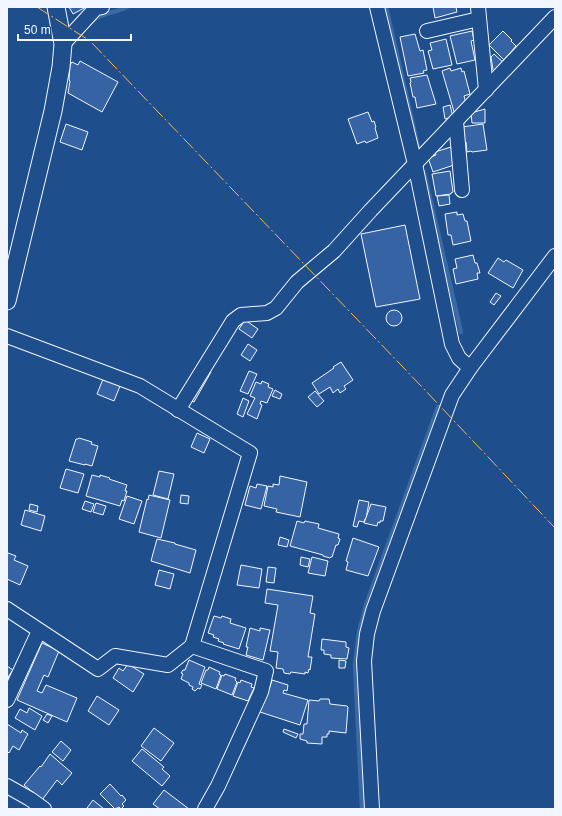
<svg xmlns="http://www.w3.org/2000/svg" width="562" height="816" font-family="Helvetica,sans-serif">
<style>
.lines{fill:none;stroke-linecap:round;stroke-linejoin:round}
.stream{stroke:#3b69a3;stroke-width:4.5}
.building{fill:#3563a3;stroke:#f2f6ff}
.minor-casing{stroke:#f2f6ff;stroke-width:16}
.tertiary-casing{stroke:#f2f6ff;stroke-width:19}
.minor{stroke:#1f4e8c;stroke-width:14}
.tertiary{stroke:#1f4e8c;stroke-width:17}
.power{stroke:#ffb74d;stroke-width:1;stroke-dasharray:14 3 2 3;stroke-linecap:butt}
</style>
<rect width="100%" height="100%" fill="#1f4e8c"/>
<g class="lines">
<g class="stream">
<path d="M386,7L420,155"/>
<path d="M93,20C102,13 116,13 127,7"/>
<path d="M424,172L461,332"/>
<path d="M362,809L355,665L359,632L366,605L438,407"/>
</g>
</g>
<g class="building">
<path d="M69,7H86L73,14Z"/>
<path d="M433,7H456L457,12L435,18Z"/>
<path d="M472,31L474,40L471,41L475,60L457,64L450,36Z"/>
<path d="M503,31L512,40L511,41L516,46L504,60L489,45Z"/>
<path d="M415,34L420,51L423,50L427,70L423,71L424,73L408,76L400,37Z"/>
<path d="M446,39L452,65L433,69L428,51L432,50L430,43Z"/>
<path d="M494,54L504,63L495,72L493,70L491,57Z"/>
<path d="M80,61L118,82L102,112L68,93L70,81L69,80L70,65L72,62L78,65Z"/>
<path d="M450,68L451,71L461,68L462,72L464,71L470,94L464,96L466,103L455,115L442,71Z"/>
<path d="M427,75L436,104L417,108L415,97H413L410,83L411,82L410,78Z"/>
<path d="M450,105L453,117L445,119L443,107Z"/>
<path d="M485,109V123H472L471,113Z"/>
<path d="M368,112L372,122L374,121L376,127L375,128L378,138L366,143L365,141L357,144L348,119Z"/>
<path d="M66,124L88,132L82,150L60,142Z"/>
<path d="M483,124L487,150L472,152L471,151L467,152L466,142H464L462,127Z"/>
<path d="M451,147L454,156L452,157L454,165L433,172L428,158L436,155L435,152Z"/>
<path d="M450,171L453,192L451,193V194L436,196L432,174Z"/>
<path d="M449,195L450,204L439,206L437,196Z"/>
<path d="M457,212V215L463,214L465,221H467L471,241L453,245L451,235H448L445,214Z"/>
<path d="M405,225L420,299L376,307L361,234Z"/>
<path d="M473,255L475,263H477L480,273H477L478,279L456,284L453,269L457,268L455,259Z"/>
<path d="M498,258L504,262L506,260L523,270L513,288L488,273Z"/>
<path d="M496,293L501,296L494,305L490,302Z"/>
<circle cx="394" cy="318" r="8"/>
<path d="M245,320L258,329L252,338L239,329Z"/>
<path d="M248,344L257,350L250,361L241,355Z"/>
<path d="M341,362L353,380L344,386L346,389L340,393L338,389L333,393L330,387L319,394L312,383L334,368L333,367Z"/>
<path d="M208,371L211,372L194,402L191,401Z"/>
<path d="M249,371L257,374L248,394L240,391Z"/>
<path d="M103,379L120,386L114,401L97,394Z"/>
<path d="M262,381L269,384L268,387L273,389L267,403L261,401L260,404L262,405L257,419L247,414L255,398L250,396L256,382L261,384Z"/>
<path d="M275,390L282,394L280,399L272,396Z"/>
<path d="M315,391L324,401L317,407L308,397Z"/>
<path d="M243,398L249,401L243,417L237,414Z"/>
<path d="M197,433L210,439L204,453L191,447Z"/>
<path d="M79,438L92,442L91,444L98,446L92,466L85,464V465L69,461L76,439H78Z"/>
<path d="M66,469L84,474L78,493L60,488Z"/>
<path d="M159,471L174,474L168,499L153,495Z"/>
<path d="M92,475L100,477V475L110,478L109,479L127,485L125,491H127L124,501L122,500L120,506L86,496Z"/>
<path d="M280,476L307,482L300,517L276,512L277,509L264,506L268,486L273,487V484L279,485Z"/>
<path d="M257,484L267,486L261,509L245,505L250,486L256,488Z"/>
<path d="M149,495L170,500L161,538L139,532L147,499L148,500Z"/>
<path d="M181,495L189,496L188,504L180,503Z"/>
<path d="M127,496L142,501L134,524L119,519Z"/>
<path d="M359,500L369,502L366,519H365L364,522L359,521L357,527L353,526Z"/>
<path d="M85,501L94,504L91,512L82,509Z"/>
<path d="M96,503L106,506L103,515L93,512Z"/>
<path d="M30,504L38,506L37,512L29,510Z"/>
<path d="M371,504L386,507L383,521H380V523L378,522L377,526L364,523Z"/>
<path d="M25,510L45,516L41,531L21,525Z"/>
<path d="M297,521L304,523L305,521L319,524L318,528L339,534L338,538L340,539L338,545H336L332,557H331L330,558L323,556V555L290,546Z"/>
<path d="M280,537L289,540L287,547L278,545Z"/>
<path d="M353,538L379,547L368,576L346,570L348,562L346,561Z"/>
<path d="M157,539L175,543V544L196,550L190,573L151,561Z"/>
<path d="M8,553L16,556L14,560L28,566L20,585L7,579V555Z"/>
<path d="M301,557L310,559L308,567L300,565Z"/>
<path d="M312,557L328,561L325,576L308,573Z"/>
<path d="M241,565L262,569L259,588L237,585Z"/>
<path d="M268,567L276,568L274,583L266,582Z"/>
<path d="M159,570L174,574L170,589L155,585Z"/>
<path d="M267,589L313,596L310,613L315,614L308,657H312L310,670L309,669L308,673L305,672V674L291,672L290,674L284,673L283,669L276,668L278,652L270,651L278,605L265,603Z"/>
<path d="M214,616L221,618L222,616L231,619L230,623L246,628L239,649L223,644L224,643L218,641L219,639L213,637L214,635L208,633Z"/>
<path d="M250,628L260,631V628L270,630L263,660L246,655L248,647H246Z"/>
<path d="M322,639L346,642V647L349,648L347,659L331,658V655L324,654V650H321Z"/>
<path d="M42,643L59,651L48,677L44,675L37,691L42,693L46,685L77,698L67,722L17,700Z"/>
<path d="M189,660L205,667L199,684L202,685L200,689L198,688L195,691L192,689L193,687L189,685V683L181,679L183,674L181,673L183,670H185Z"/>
<path d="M339,660L346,661L345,668H339Z"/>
<path d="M128,664L144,674L133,692L113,678L119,668L123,671Z"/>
<path d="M7,666L13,670L8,677L9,678L7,682Z"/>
<path d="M209,667L220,672L219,674L221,675L216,689L201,683L206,670H208Z"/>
<path d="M225,674L236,678L235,680L237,682L232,695L217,689L222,675L224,676Z"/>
<path d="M241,680L252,684L251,687L254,688L248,701L233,696L238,682L240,683Z"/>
<path d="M272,680L288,685L287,691L284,690L283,693L308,700L300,725L260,712L266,689L269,690Z"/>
<path d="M97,696L119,710L109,725L88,711Z"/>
<path d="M320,699H329L330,704L347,706L348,707L346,733L329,731V734H327V737H322V744L307,743V741L300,739V734H303L304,724H307L309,700L319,701Z"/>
<path d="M29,708L42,716L35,730L15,718L20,709L27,713Z"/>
<path d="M47,714L52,716L48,723L43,720Z"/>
<path d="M7,724L21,733L22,730L28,734L19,750L13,746L9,753L7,751Z"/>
<path d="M154,728L174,743L161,761L141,746Z"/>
<path d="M284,729L298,734L296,738L283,732Z"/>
<path d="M61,741L71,750L63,761L52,752Z"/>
<path d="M142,749L164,767L162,769L170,776L162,786L132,761Z"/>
<path d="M50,754L72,773L62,785L57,780L42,800L24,785L40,766L41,767Z"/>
<path d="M110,784L121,796L122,795L126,800L122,804L124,806L121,809L119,807L115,809L100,794Z"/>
<path d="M164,790L189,809H160L153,804Z"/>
<path d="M93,800L104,809H89L87,808Z"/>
</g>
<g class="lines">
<g class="minor-casing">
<g id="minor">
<path d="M377,7L415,164L452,344L459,358L470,368"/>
<path d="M478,7L486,90"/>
<path d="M427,31L479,19"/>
<path d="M63,44L96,8L102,7"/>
<path d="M456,121L462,190"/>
<path d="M7,336L140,386L250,453L192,646L168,665L115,656L98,669L7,609"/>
<path d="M178,410L233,321L241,315L267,313L276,308L297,282L334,251L371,210L555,17"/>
<path d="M192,646L266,671L261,692L218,786L205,809"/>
<path d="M7,700L39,631"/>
<path d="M7,786L30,799L44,809"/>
<path d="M372,809L364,661L367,634L373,611L452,395L470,368L555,256"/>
</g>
</g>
<g class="tertiary-casing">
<path id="tertiary" d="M7,301L53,111L61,67L63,44L56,7"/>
</g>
<use href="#minor" class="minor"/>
<use href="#tertiary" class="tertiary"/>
<path class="power" d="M37,7L90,41L423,388L555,528"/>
</g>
<rect width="562" height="816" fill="none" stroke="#f2f6ff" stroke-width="16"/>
<path d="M18 34v6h113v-6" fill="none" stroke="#f2f6ff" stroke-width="2"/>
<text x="24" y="34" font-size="12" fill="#f2f6ff" stroke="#1f4e8c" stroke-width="3" paint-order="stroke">50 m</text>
</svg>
